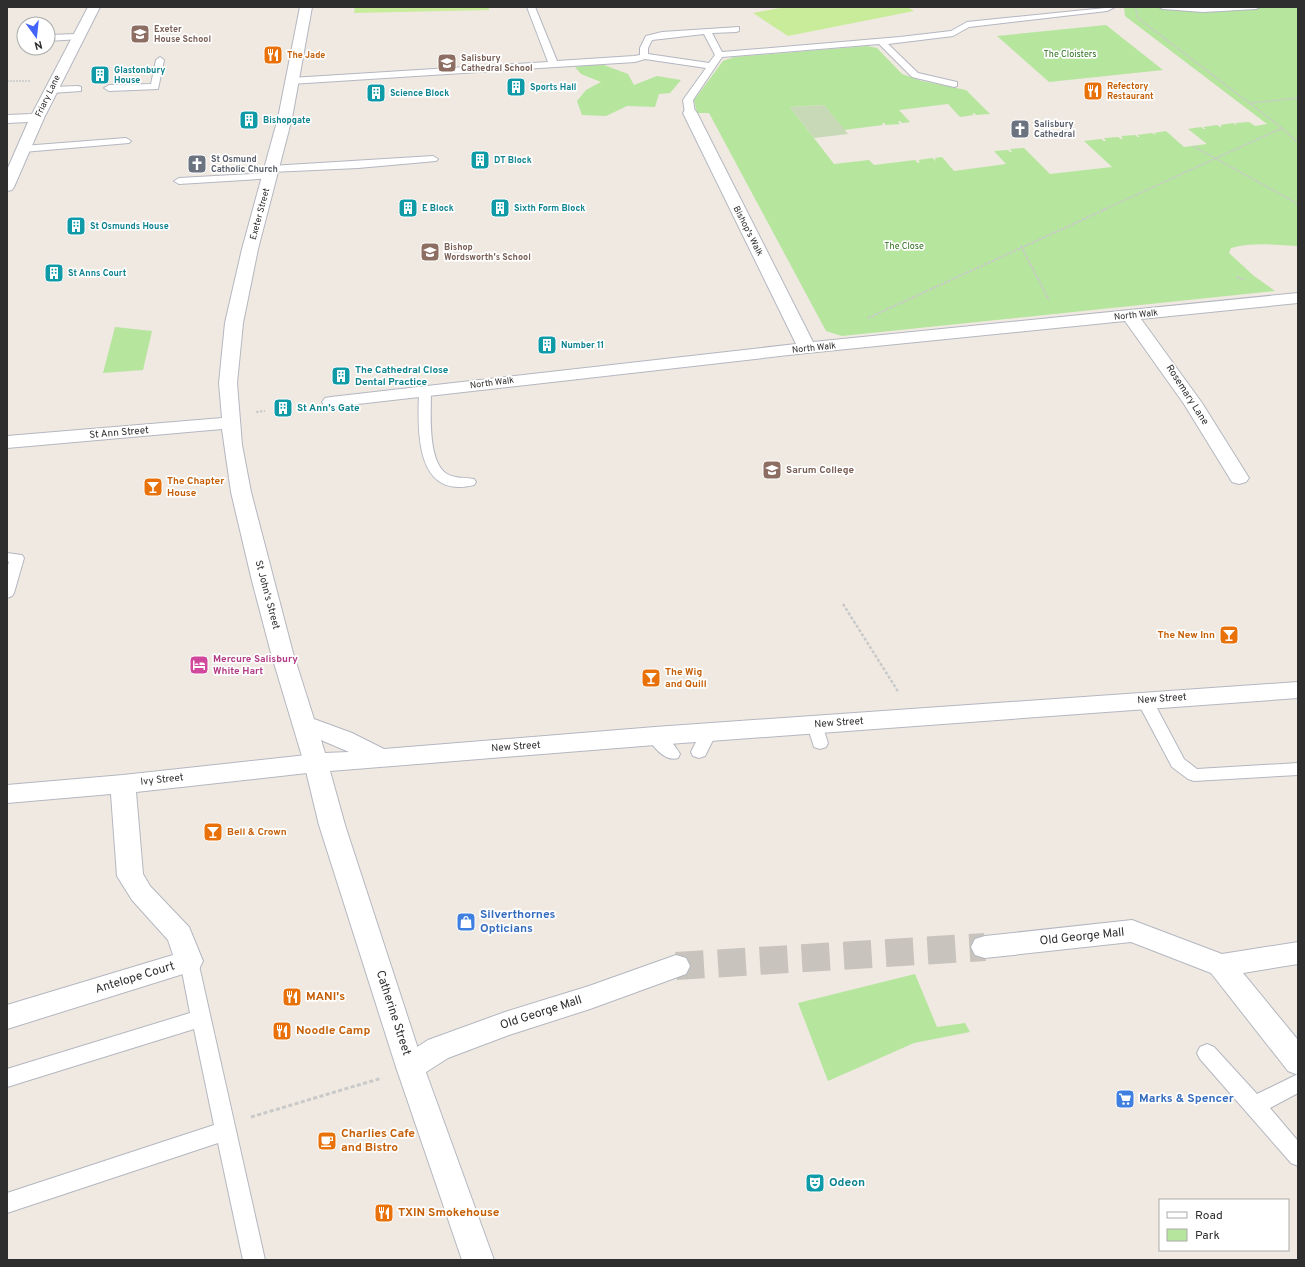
<svg xmlns="http://www.w3.org/2000/svg" width="1305" height="1267" font-family="Overpass,sans-serif">
<style>
.green{fill:#b6e59e}
.cemetery{fill:#c8d9b8}
.pitch{fill:#c9ec9a}
.lines{fill:none;stroke-linecap:round;stroke-linejoin:round}
.street-tunnel{stroke:#c8c4bd;stroke-width:28;stroke-dasharray:28 14;stroke-linecap:butt}
.lane-casing{stroke:#b4b7c1;stroke-width:2}
.street-casing{stroke:#b4b7c1;stroke-width:2}
.secondary-casing{stroke:#b4b7c1;stroke-width:2}
.path-far3{stroke:#c9c9c9;stroke-width:1.5;stroke-dasharray:2 1;stroke-linecap:butt}
.path-far2{stroke:#c9c9c9;stroke-width:2;stroke-dasharray:2.5 1.5;stroke-linecap:butt}
.path-far1{stroke:#c9c9c9;stroke-width:2.5;stroke-dasharray:3 2;stroke-linecap:butt}
.path{stroke:#c9c9c9;stroke-width:3;stroke-dasharray:4 2.5;stroke-linecap:butt}
.lane{fill:#fff;fill-rule:evenodd}
.street{fill:#fff;fill-rule:evenodd}
.secondary{fill:#fff;fill-rule:evenodd}
.labels{text-anchor:middle;dominant-baseline:central;stroke-width:3.5;stroke-linejoin:round;paint-order:stroke}
.far-education-label{font-size:9px;font-weight:bold;fill:#785e54;stroke:#fff;text-anchor:start}
.far-park-label{font-size:9px;fill:#2c6e1b;stroke:#fff}
.far-food-label{font-size:9px;font-weight:bold;fill:#c56008;stroke:#fff;text-anchor:start}
.far-culture-label{font-size:9px;font-weight:bold;fill:#0d838f;stroke:#fff;text-anchor:start}
.far-street-label{font-size:9px;fill:#2e2e2e;stroke:#fff}
.far-worship-label{font-size:9px;font-weight:bold;fill:#5b616d;stroke:#fff;text-anchor:start}
.culture-label{font-size:10px;font-weight:bold;fill:#0d838f;stroke:#fff;text-anchor:start}
.street-label{font-size:10px;fill:#2e2e2e;stroke:#fff}
.education-label{font-size:10px;font-weight:bold;fill:#785e54;stroke:#fff;text-anchor:start}
.food-label{font-size:10px;font-weight:bold;fill:#c56008;stroke:#fff;text-anchor:start}
.hotel-label{font-size:10px;font-weight:bold;fill:#b23c85;stroke:#fff;text-anchor:start}
.near-shop-label{font-size:12px;font-weight:bold;fill:#366cbe;stroke:#fff;text-anchor:start}
.near-street-label{font-size:12px;fill:#2e2e2e;stroke:#fff}
.near-food-label{font-size:12px;font-weight:bold;fill:#c56008;stroke:#fff;text-anchor:start}
.near-culture-label{font-size:12px;font-weight:bold;fill:#0d838f;stroke:#fff;text-anchor:start}
</style>
<rect width="100%" height="100%" fill="#efe9e1"/>
<g class="green">
<path d="M1124,7H1298V246C1276,245 1252,242 1231,248L1229,253L1254,276L1275,291L842,336L826,331L709,113H697L694,100L723,61L734,57L867,46L877,48L902,74L922,81L966,90L990,114L976,115L974,113H972L974,115L960,117L948,104L899,110L910,122L902,123L900,121H898L900,124L886,125L884,123H882L883,125L844,130L824,105L790,107L834,164L869,160L874,165L915,160L918,163L920,162L918,160L932,158L936,161L935,158L942,157L954,171L1006,164L994,151L1008,150L1010,152H1012L1010,149L1024,148L1050,174L1112,167L1084,141L1101,139L1104,141H1106L1104,138L1118,137L1121,139H1123L1121,136L1135,135L1138,137H1140L1137,135L1152,133L1155,135H1156L1154,133L1166,131L1184,147L1207,144L1188,129L1201,127L1204,129H1206L1203,127L1217,125L1220,127H1222L1220,125L1233,123L1238,126L1235,123L1249,122L1255,126L1267,124L1125,16Z"/>
<path d="M1106,25L1163,70L1049,82L997,36Z"/>
<path d="M601,64L628,74L634,85L657,76L681,80L670,93L659,94L655,107L627,106L606,116L582,115L577,101L586,90L601,82L581,74L575,67Z"/>
<path d="M115,327L152,331L143,370L103,373Z"/>
<path d="M915,974L937,1027L965,1023L970,1032L914,1043L828,1081L798,1003Z"/>
</g>
<path class="cemetery" d="M824,105L848,134L814,138L790,107Z"/>
<g class="pitch">
<path d="M355,7H489V10L354,13Z"/>
<path d="M786,7H908L914,11L788,36L753,13Z"/>
</g>
<g class="lines">
<path class="street-tunnel" d="M676,966L985,947"/>
<g class="lane-casing">
<g id="lane">
<path d="M527,7H535L557,61L634,56L640,55V48L646,36L662,32L739,27V31L736,32L712,33L722,52L900,37L951,31L967,22L1115,7L1107,11L969,27L953,36L888,44L918,73L957,82V86L954,87L912,77L879,44L722,57L693,100L695,113L690,116L685,113L683,100L706,68L645,59L635,62L291,84L287,81L291,78L548,62ZM704,34L715,55L709,63L648,54V48L652,40Z"/>
<path d="M1159,7H1260L1256,9L1203,12L1163,9Z"/>
<path d="M77,34L80,35V39L48,41V35Z"/>
<path d="M160,57L164,60L158,89L109,91L104,88L109,85L151,84L156,60Z"/>
<path d="M78,86L81,87V91L51,93L46,90L51,87Z"/>
<path d="M126,138L131,141L129,143L23,152L18,149L23,146Z"/>
<path d="M433,156L438,159L436,161L358,168L271,172L266,169L271,166Z"/>
<path d="M270,173L274,174L275,176L274,178L179,184L174,181L179,178Z"/>
<path d="M425,387L431,391C431,411 427,462 447,474C456,479 464,477 474,479L476,482L474,485C414,500 418,428 419,391Z"/>
<path d="M7,553L22,555L24,558L14,593L12,596L7,598V568L9,562L7,561Z"/>
<path d="M1145,695L1151,697L1184,759L1197,769L1298,763V775L1194,781L1188,779L1172,767L1137,701L1139,697Z"/>
<path d="M815,719L821,721L828,743L826,747L820,749L814,747L807,725L809,721Z"/>
<path d="M709,726L715,728L717,732L705,756L699,758L693,756L691,752L703,728Z"/>
<path d="M655,730C665,733 675,745 680,754L678,758C665,762 653,747 647,736L649,732Z"/>
<path d="M189,953L196,956L198,961L265,1260H243L218,1143L7,1213V1193L214,1125L194,1029L7,1087V1069L190,1013L180,961L182,956Z"/>
<path d="M1207,1044L1214,1047L1257,1094L1298,1074V1093L1270,1108L1298,1141V1166L1291,1163L1200,1059L1197,1053L1200,1047Z"/>
</g>
</g>
<g class="street-casing">
<g id="street">
<path d="M88,7H100L44,118L14,187L12,190L7,191V170L28,122L7,123V115L32,114Z"/>
<path d="M690,109L695,110L697,113L813,342L1298,293V303L1141,319L1202,403L1249,478L1246,482L1239,484L1232,482L1184,404L1125,321L807,353L331,407L325,406L322,402L325,398L331,397L796,344L683,113L685,110Z"/>
<path d="M316,754L325,757L328,763L325,769L316,772L136,792L143,874L150,886L189,927L203,961L199,969L7,1029V1005L173,955L168,940L132,900L117,876L111,794L7,803V785L123,775Z"/>
<path d="M1132,920L1222,954L1298,942V964L1243,973L1298,1040V1075L1288,1071L1211,973L1131,942L985,958L975,955L971,947L975,939L985,936Z"/>
<path d="M676,955L686,958L690,966L686,974L590,1009L509,1035L448,1058L420,1076L410,1080L400,1076L396,1067L400,1058L428,1040L505,1012L589,986Z"/>
</g>
</g>
<g class="secondary-casing">
<path id="secondary" d="M300,7H312L292,118L258,249L243,323L237,383L242,445L251,492L293,653L314,719L352,733L384,749L655,727L1298,682V698L655,745L330,771L345,825L424,1067L494,1260H462L396,1067L319,825L304,763L271,653L252,581L231,492L222,429L7,448V436L222,418L219,383L225,323L242,249L278,118ZM321,740L349,752L325,753Z"/>
</g>
<g class="path-far3">
<path d="M1135,7L1138,18L1282,128L1298,143"/>
<path d="M7,81H30"/>
<path d="M1251,103L1298,98"/>
<path d="M1193,146L1298,204"/>
<path d="M1103,210L1282,128"/>
</g>
<g class="path-far2">
<path d="M1021,246L1049,300"/>
<path d="M1237,277L1245,280"/>
<path d="M868,318L1106,209"/>
<path d="M256,412L265,411"/>
</g>
<path class="path-far1" d="M843,604L899,693"/>
<path class="path" d="M251,1117L382,1078"/>
<use href="#lane" class="lane"/>
<use href="#street" class="street"/>
<use href="#secondary" class="secondary"/>
</g>
<defs>
<g id="school-square" transform="scale(1)"><rect x="-9" y="-9" width="18" height="18" rx="4" fill="#8d6e63" stroke="#fff"/><path d="M0-5L7-2L0 1L-7-2ZM-4 1L0 2.5L4 1V4Q0 6-4 4Z" fill="#fff"/></g>
<g id="restaurant-square" transform="scale(1)"><rect x="-9" y="-9" width="18" height="18" rx="4" fill="#e8710a" stroke="#fff"/><path d="M-5-6h1v4h1v-4h1v4h1v-4h1v5L-1.5 .5V6h-2V.5L-5-1ZM5-6V6H3V1.5H1.5Q1.5-4 5-6Z" fill="#fff"/></g>
<g id="building-square" transform="scale(1)"><rect x="-9" y="-9" width="18" height="18" rx="4" fill="#0f9aa8" stroke="#fff"/><path d="M-4-6H4V6H1V3H-1V6H-4ZM-2.5-4.3h1.7v1.8h-1.7ZM.8-4.3h1.7v1.8H.8ZM-2.5-1h1.7V.8h-1.7ZM.8-1h1.7V.8H.8Z" fill="#fff"/></g>
<g id="church-square" transform="scale(1)"><rect x="-9" y="-9" width="18" height="18" rx="4" fill="#6b7280" stroke="#fff"/><path d="M-1.2-6h2.4v3.5h3.3v2.4h-3.3V6h-2.4V-.1h-3.3v-2.4h3.3Z" fill="#fff"/></g>
<g id="university-square" transform="scale(1)"><rect x="-9" y="-9" width="18" height="18" rx="4" fill="#8d6e63" stroke="#fff"/><path d="M0-5L7-2L0 1L-7-2ZM-4 1L0 2.5L4 1V4Q0 6-4 4Z" fill="#fff"/></g>
<g id="bar-square" transform="scale(1)"><rect x="-9" y="-9" width="18" height="18" rx="4" fill="#e8710a" stroke="#fff"/><path d="M-6-5H6L.8 .8V4.5H3.5V6h-7V4.5H-.8V.8Z" fill="#fff"/></g>
<g id="hotel-square" transform="scale(1)"><rect x="-9" y="-9" width="18" height="18" rx="4" fill="#d1479c" stroke="#fff"/><path d="M-6-4.5h1.5V1H6V5H4.5V3h-9V5H-6ZM-4 0a1.8 1.8 0 1 1 3.6 0ZM.5 0V-2.5h3Q6-2.5 6 0Z" fill="#fff"/></g>
<g id="shop-square" transform="scale(1)"><rect x="-9" y="-9" width="18" height="18" rx="4" fill="#3f7fe0" stroke="#fff"/><path d="M-5-2.5h2.3a2.7 3.5 0 0 1 5.4 0H5L5.5 6h-11ZM-1.5-2.5h3a1.5 2.3 0 0 0-3 0Z" fill="#fff"/></g>
<g id="supermarket-square" transform="scale(1)"><rect x="-9" y="-9" width="18" height="18" rx="4" fill="#3f7fe0" stroke="#fff"/><path d="M-6-5.5h2.5l.6 2H6L4.5 2H-2.5L-4.4-4H-6ZM-1.5 3.2a1.3 1.3 0 1 0 .1 0ZM3 3.2a1.3 1.3 0 1 0 .1 0Z" fill="#fff"/></g>
<g id="cafe-square" transform="scale(1)"><rect x="-9" y="-9" width="18" height="18" rx="4" fill="#e8710a" stroke="#fff"/><path d="M-5.5-4.5H6V0H3Q3 3.5 0 3.5H-2.5Q-5.5 3.5-5.5 0ZM3-3.2v2h1.7v-2ZM-6 4.5H4V6H-6Z" fill="#fff"/></g>
<g id="theatre-square" transform="scale(1)"><rect x="-9" y="-9" width="18" height="18" rx="4" fill="#0f9aa8" stroke="#fff"/><path d="M-5-5.5Q0-4 5-5.5V0Q5 5 0 6Q-5 5-5 0ZM-3.3-2.5H-1v1.5H-3.3ZM1-2.5H3.3v1.5H1ZM-2.8 1Q0 5.5 2.8 1Z" fill="#fff"/></g>
</defs>
<g fill-rule="evenodd">
<use href="#school-square" x="140" y="34"/>
<use href="#restaurant-square" x="273" y="55"/>
<use href="#school-square" x="447" y="63"/>
<use href="#building-square" x="100" y="75"/>
<use href="#building-square" x="516" y="87"/>
<use href="#restaurant-square" x="1093" y="91"/>
<use href="#building-square" x="376" y="93"/>
<use href="#building-square" x="249" y="120"/>
<use href="#church-square" x="1020" y="129"/>
<use href="#building-square" x="480" y="160"/>
<use href="#church-square" x="197" y="164"/>
<use href="#building-square" x="408" y="208"/>
<use href="#building-square" x="500" y="208"/>
<use href="#building-square" x="76" y="226"/>
<use href="#school-square" x="430" y="252"/>
<use href="#building-square" x="54" y="273"/>
<use href="#building-square" x="547" y="345"/>
<use href="#building-square" x="341" y="376"/>
<use href="#building-square" x="283" y="408"/>
<use href="#university-square" x="772" y="470"/>
<use href="#bar-square" x="153" y="487"/>
<use href="#bar-square" x="1229" y="635"/>
<use href="#hotel-square" x="199" y="665"/>
<use href="#bar-square" x="651" y="678"/>
<use href="#bar-square" x="213" y="832"/>
<use href="#shop-square" x="466" y="922"/>
<use href="#restaurant-square" x="292" y="997"/>
<use href="#restaurant-square" x="282" y="1031"/>
<use href="#supermarket-square" x="1125" y="1099"/>
<use href="#cafe-square" x="327" y="1141"/>
<use href="#theatre-square" x="815" y="1183"/>
<use href="#restaurant-square" x="384" y="1213"/>
</g>
<g class="labels">
<g class="far-education-label">
<text x="154" y="29">Exeter<tspan x="154" dy="10">House School</tspan></text>
<text x="461" y="58">Salisbury<tspan x="461" dy="10">Cathedral School</tspan></text>
<text x="444" y="247">Bishop<tspan x="444" dy="10">Wordsworth's School</tspan></text>
</g>
<g class="far-park-label">
<text x="1070" y="54">The Cloisters</text>
<text x="904" y="246">The Close</text>
</g>
<g class="far-food-label">
<text x="287" y="55">The Jade</text>
<text x="1107" y="86">Refectory<tspan x="1107" dy="10">Restaurant</tspan></text>
</g>
<g class="far-culture-label">
<text x="114" y="70">Glastonbury<tspan x="114" dy="10">House</tspan></text>
<text x="530" y="87">Sports Hall</text>
<text x="390" y="93">Science Block</text>
<text x="263" y="120">Bishopgate</text>
<text x="494" y="160">DT Block</text>
<text x="422" y="208">E Block</text>
<text x="514" y="208">Sixth Form Block</text>
<text x="90" y="226">St Osmunds House</text>
<text x="68" y="273">St Anns Court</text>
<text x="561" y="345">Number 11</text>
</g>
<g class="far-street-label">
<text transform="translate(48 96) rotate(-64)">Friary Lane</text>
<text transform="translate(260 214) rotate(-75)">Exeter Street</text>
<text transform="translate(748 231) rotate(63)">Bishop's Walk</text>
<text transform="translate(1136 315) rotate(-6)">North Walk</text>
<text transform="translate(814 348) rotate(-6)">North Walk</text>
<text transform="translate(492 383) rotate(-7)">North Walk</text>
</g>
<g class="far-worship-label">
<text x="1034" y="124">Salisbury<tspan x="1034" dy="10">Cathedral</tspan></text>
<text x="211" y="159">St Osmund<tspan x="211" dy="10">Catholic Church</tspan></text>
</g>
<g class="culture-label">
<text x="355" y="370">The Cathedral Close<tspan x="355" dy="12">Dental Practice</tspan></text>
<text x="297" y="408">St Ann's Gate</text>
</g>
<g class="street-label">
<text transform="translate(1187 395) rotate(57)">Rosemary Lane</text>
<text transform="translate(119 433) rotate(-5)">St Ann Street</text>
<text transform="translate(267 595) rotate(75)">St John's Street</text>
<text transform="translate(1162 699) rotate(-4)">New Street</text>
<text transform="translate(839 723) rotate(-4)">New Street</text>
<text transform="translate(516 747) rotate(-4)">New Street</text>
<text transform="translate(162 780) rotate(-6)">Ivy Street</text>
</g>
<g class="education-label">
<text x="786" y="470">Sarum College</text>
</g>
<g class="food-label">
<text x="167" y="481">The Chapter<tspan x="167" dy="12">House</tspan></text>
<text x="1215" y="635" text-anchor="end">The New Inn</text>
<text x="665" y="672">The Wig<tspan x="665" dy="12">and Quill</tspan></text>
<text x="227" y="832">Bell &amp; Crown</text>
</g>
<g class="hotel-label">
<text x="213" y="659">Mercure Salisbury<tspan x="213" dy="12">White Hart</tspan></text>
</g>
<g class="near-shop-label">
<text x="480" y="915">Silverthornes<tspan x="480" dy="14">Opticians</tspan></text>
<text x="1139" y="1099">Marks &amp; Spencer</text>
</g>
<g class="near-street-label">
<text transform="translate(1082 937) rotate(-6)">Old George Mall</text>
<text transform="translate(135 978) rotate(-17)">Antelope Court</text>
<text transform="translate(393 1013) rotate(72)">Catherine Street</text>
<text transform="translate(541 1013) rotate(-18)">Old George Mall</text>
</g>
<g class="near-food-label">
<text x="306" y="997">MANI's</text>
<text x="296" y="1031">Noodle Camp</text>
<text x="341" y="1134">Charlies Cafe<tspan x="341" dy="14">and Bistro</tspan></text>
<text x="398" y="1213">TXIN Smokehouse</text>
</g>
<g class="near-culture-label">
<text x="829" y="1183">Odeon</text>
</g>
</g>
<rect width="1305" height="1267" fill="none" stroke="#2e2e2e" stroke-width="16"/>
<rect x="1159" y="1199" width="130" height="52" fill="#ffffff" stroke="#ababab"/>
<rect x="1167" y="1212" width="20" height="6" fill="#ffffff" stroke="#ababab"/>
<text x="1195" y="1219" font-size="12" fill="#2e2e2e">Road</text>
<rect x="1167" y="1229" width="20" height="12" fill="#b6e59e" stroke="#ababab"/>
<text x="1195" y="1239" font-size="12" fill="#2e2e2e">Park</text>
<g transform="translate(36 36) rotate(165)"><circle r="19" fill="#ffffff" stroke="#ababab"/>
<path d="M0-3L7 15L0 10L-7 15Z" fill="#4264fb"/>
<text y="-6" font-size="11" font-weight="bold" text-anchor="middle" fill="#2e2e2e">N</text>
</g>
</svg>
